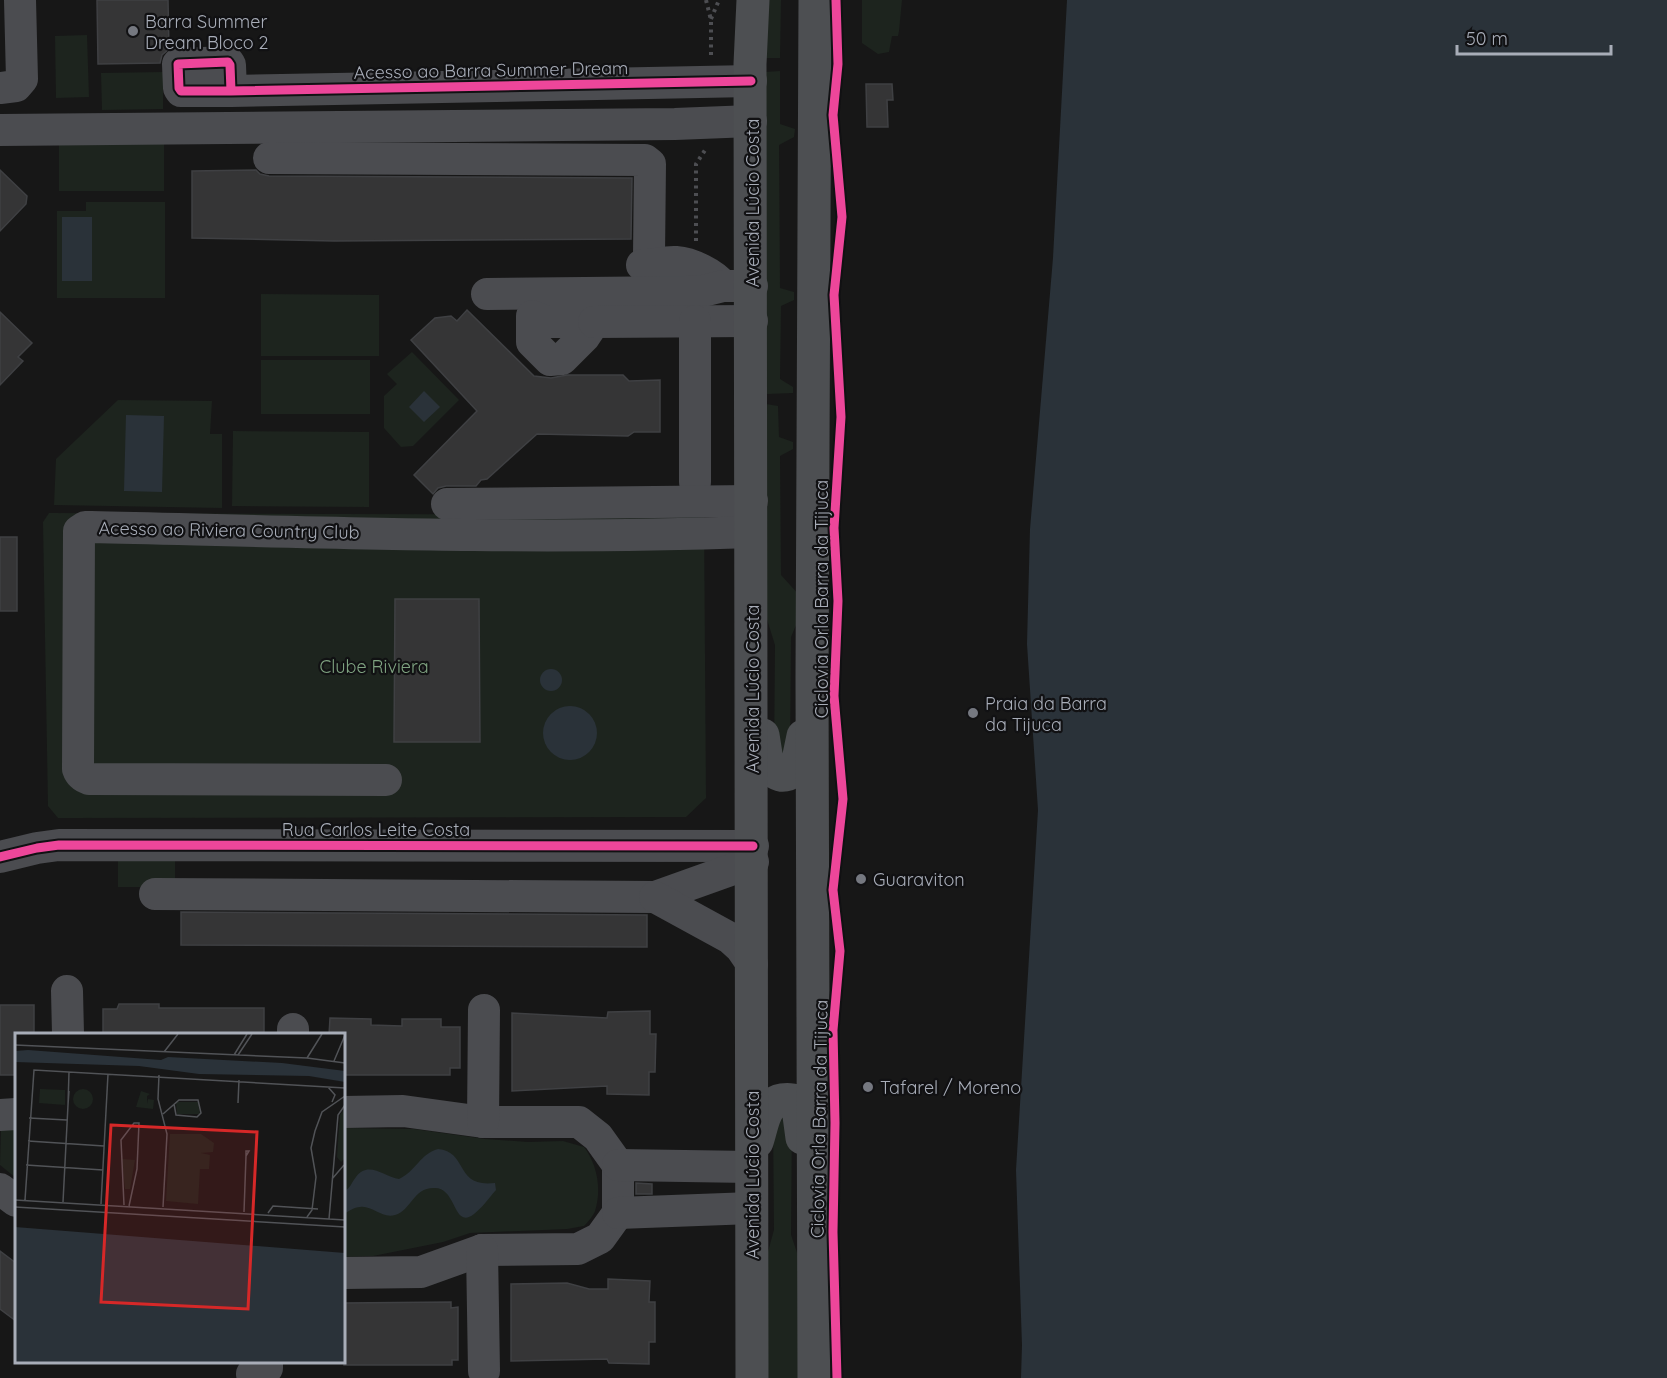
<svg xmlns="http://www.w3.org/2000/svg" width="1667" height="1378" font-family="Quicksand,sans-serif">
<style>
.green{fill:#1d241e}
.water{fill:#2a3239}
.building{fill:#353536;stroke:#3f4043;stroke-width:1.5}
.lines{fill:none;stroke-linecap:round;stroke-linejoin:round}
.path{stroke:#4d4e52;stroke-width:4;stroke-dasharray:3 4.5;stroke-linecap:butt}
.minor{stroke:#4b4c50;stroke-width:32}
.major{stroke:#4d4f52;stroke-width:33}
.cycleway-casing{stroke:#111113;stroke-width:13}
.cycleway{stroke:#ed469a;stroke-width:9}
.poi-dot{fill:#757880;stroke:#111113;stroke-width:2}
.labels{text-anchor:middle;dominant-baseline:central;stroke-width:4.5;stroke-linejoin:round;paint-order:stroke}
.poi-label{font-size:18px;fill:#a8adb8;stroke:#111113;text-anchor:start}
.street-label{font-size:18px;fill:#a8adb8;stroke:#111113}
.park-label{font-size:18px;fill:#7fa381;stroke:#111113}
.inset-road{fill:none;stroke:#515357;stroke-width:1.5}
.view{fill:#d62828;fill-opacity:0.15;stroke:#d62828;stroke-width:3}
.inset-edge{fill:none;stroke:#a8adb8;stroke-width:3}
</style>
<rect width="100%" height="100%" fill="#171717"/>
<g class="green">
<path d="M765,0H781L780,58H765Z"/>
<path d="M862,0H902L899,31L898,36H892L889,52L878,54L862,43Z"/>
<path d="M87,35L89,97L56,98L55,36Z"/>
<path d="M780,71V124L795,129L794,137L779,145L780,288L794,292V300L781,306L780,379L793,387V393L767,394L764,389L765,72Z"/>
<path d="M163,72V109L102,110L101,73Z"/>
<path d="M164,140V191H59V141Z"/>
<path d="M86,202H165V298H57V211H86Z"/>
<path d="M261,294L379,295V356H261Z"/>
<path d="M412,352L459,400L413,446L401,447L384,428V396L397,384L387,374Z"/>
<rect x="261" y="360" width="109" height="54"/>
<path d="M118,400L212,401L210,434H222V508L54,505L56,459Z"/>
<path d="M766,404L778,406L779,437L793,442V449L780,456L781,575L800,596L799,618L791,637L790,757L774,758L775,645L765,613Z"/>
<path d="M233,431L369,432V507L232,506Z"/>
<path d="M49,513L704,515L706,798L686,817L58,818L48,806L43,522Z"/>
<rect x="118" y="860" width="57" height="27"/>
<path d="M792,1117L791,1235L801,1264V1378H764V1266L774,1230L773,1118Z"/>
<path d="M344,1128L414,1129L485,1139L528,1142L563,1141L584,1147C597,1164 602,1189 595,1211C593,1216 588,1222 584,1226L567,1229L470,1233L443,1242L373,1256L344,1257Z"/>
<path d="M1,1129H16V1178L0,1165Z"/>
</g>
<g class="water">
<path d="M1067,0H1667V1378H1021L1022,1345L1016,1170L1038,810L1027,644L1030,529L1053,258Z"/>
<rect x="62" y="217" width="30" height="64"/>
<path d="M424,391L440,407L424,422L409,407Z"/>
<path d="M126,415L164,416L162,492L124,491Z"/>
<circle cx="551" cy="680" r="11"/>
<circle cx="570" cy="733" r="27"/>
<path d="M438,1149C469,1152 454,1188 495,1183L496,1190C489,1198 482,1208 474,1214C453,1230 457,1188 435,1188C413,1187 412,1210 395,1215C382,1219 372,1205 360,1207C354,1207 349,1211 344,1214V1191C351,1188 351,1183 356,1177C368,1160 385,1177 399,1179C415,1172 421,1153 438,1149Z"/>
</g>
<g class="building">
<path d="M97,0H168L169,49L162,55L160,63L98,64Z"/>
<path d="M866,84H892L893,100H887L888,127H867Z"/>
<path d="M0,170L27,196L26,204L0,231Z"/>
<path d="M256,170L260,174L269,176L632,178L631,239L334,241L192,238V171Z"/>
<path d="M467,310L534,376L551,378L567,375H623L629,381L660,380V432H634L628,436L537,434L487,479L481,480L476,486H446L438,488L433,494L414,475L477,411L411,340L435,318L451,316L457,321Z"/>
<path d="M0,312L32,343L18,357L23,361L0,385Z"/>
<rect x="0" y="537" width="17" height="74"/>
<path d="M395,599H479L480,742H394Z"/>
<path d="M181,912L647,915V947L181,945Z"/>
<path d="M119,1004H159V1008H264V1035H103V1009H117Z"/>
<path d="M0,1005H34V1035H16V1075H0Z"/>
<path d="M650,1011V1034H656L655,1072H649V1095L607,1094V1086L512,1091V1013L607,1018L608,1012Z"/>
<path d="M330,1018L371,1019V1025L402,1026V1019H441V1027H460V1068H450V1075H344V1035H329Z"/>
<path d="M636,1183L652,1184V1194H636Z"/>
<path d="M0,1251L16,1263V1321L0,1309Z"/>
<path d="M608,1279L650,1281L649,1302H655V1342H649V1364L609,1363L607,1359L511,1361V1284L567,1283L589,1289H608Z"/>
<path d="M451,1302V1308L458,1307V1360H452V1365H344V1303Z"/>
</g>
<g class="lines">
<g class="path">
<path d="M706,0L711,20V59"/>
<path d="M711,19L719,0"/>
<path d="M696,241V164L707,147"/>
</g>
<g class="minor">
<path d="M0,88L16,86L22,79L20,0"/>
<path d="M231,91L230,65L228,62L178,64L179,88L181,91H231L751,81"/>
<path d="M0,130L675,124L751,121"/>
<path d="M269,158L645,160L650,164L649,255L655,266V292"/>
<path d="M642,265C654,266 664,261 676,262C691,263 714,274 723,286"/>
<path d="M487,294L686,292L703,291L723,286H752"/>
<path d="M532,316L547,322H594L584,337L562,359L550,360L532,342Z"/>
<path d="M594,322L752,321"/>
<path d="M695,482V321"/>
<path d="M447,504L752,501"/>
<path d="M386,780L89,779C83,777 80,775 78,769L79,531L85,527H91C311,532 531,540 751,532"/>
<path d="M0,857L37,848L59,845L753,846"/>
<path d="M155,894L655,897L753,862"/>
<path d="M655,897L730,938L741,948L752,964"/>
<path d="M67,991L68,1034"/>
<path d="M293,1034V1029"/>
<path d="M344,1112L403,1111L483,1122H579L598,1137L618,1165V1213L600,1238L578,1249L482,1250L421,1272L344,1273"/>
<path d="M0,1115L16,1114"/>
<path d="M483,1122L484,1010"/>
<path d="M618,1165L751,1167"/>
<path d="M0,1189L16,1201"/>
<path d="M618,1213L752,1208"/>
<path d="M482,1250L484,1371"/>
<path d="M252,1374L263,1373L267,1368V1362"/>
</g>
<g class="major">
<path d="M763,735L768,767C779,777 784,778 796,770L803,736"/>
<path d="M757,1142C764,1121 764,1096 793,1100L798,1108L802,1138"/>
<path d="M752,1378L750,64L753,0"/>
<path d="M814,1378L812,677L815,0"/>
</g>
<g class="cycleway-casing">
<g id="cycleway">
<path d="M836,0L838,64L833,115L842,217L834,295L841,417L834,528L838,601L834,696L843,799L833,890L840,951L833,1030L835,1123L833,1232L837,1378"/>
<path d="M231,91L230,65L228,62L178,64L179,88L181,91H231L751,81"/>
<path d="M0,857L37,848L59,845L753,846"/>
</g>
</g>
<use href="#cycleway" class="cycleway"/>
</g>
<g class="poi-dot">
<circle cx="133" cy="31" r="6"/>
<circle cx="973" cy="713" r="6"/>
<circle cx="861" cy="879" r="6"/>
<circle cx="868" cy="1087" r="6"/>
</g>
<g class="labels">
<g class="poi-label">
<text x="145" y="21">Barra Summer<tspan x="145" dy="21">Dream Bloco 2</tspan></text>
<text x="985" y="703">Praia da Barra<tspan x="985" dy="21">da Tijuca</tspan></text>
<text x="873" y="879">Guaraviton</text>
<text x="880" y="1087">Tafarel / Moreno</text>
</g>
<g class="street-label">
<text transform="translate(491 70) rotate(-1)">Acesso ao Barra Summer Dream</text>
<text transform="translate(752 203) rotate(-90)">Avenida Lúcio Costa</text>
<text transform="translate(229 530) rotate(1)">Acesso ao Riviera Country Club</text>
<text transform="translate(821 599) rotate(-90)">Ciclovia Orla Barra da Tijuca</text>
<text transform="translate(752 689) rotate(-90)">Avenida Lúcio Costa</text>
<text x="376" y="829">Rua Carlos Leite Costa</text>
<text transform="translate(819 1119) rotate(-89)">Ciclovia Orla Barra da Tijuca</text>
<text transform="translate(752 1175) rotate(-90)">Avenida Lúcio Costa</text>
</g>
<g class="park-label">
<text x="374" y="666">Clube Riviera</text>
</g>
</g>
<g transform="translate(15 1033)">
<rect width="330" height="330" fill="#171717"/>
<path d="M25,56L50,57V72L24,70ZM58 66a10 10 0 1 1 20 0a10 10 0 1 1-20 0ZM126,58L135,61L132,63V71L133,66L139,67L138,76L121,74ZM161,69H183L185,81H162ZM330,75V125L326,129L322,124L323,109L325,82ZM155,101H186L199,110L198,119L186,120L195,122L194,136H185L183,171L151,168ZM107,126L120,127L115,156H110Z" fill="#1d241e"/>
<path d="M13,17L146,27L153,24L267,30L330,38V49L294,43L184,41L124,33L0,29V18ZM0,194L330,220V329H0Z" fill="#2a3239"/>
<path class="inset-road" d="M0,12L292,25L330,30M149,19L163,1M219,22L232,1M223,22L237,1M292,25L307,1M319,28L330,2M144,42L143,66L152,101L148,174M313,54L320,62L317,69M54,58L53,72L54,39M223,70L224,47M148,81L164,67H183L186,80L182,84L161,82L159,71M14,85L52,87M13,108L89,113M11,132L88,137M317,146L329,132M0,167L330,187M10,167L19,37L330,55M48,169L53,72M86,171L93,41M109,172L106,107L119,90H124L122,136L114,173M0,174L330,194M229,179L231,123V118H234L231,123M253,180L258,173L303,176M292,184L297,177L301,144L296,115L300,98L307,79L330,63M314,186L323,82L330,72"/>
<path class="view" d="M96,92L242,99L233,276L86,269Z"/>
<rect width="330" height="330" class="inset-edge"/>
</g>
<path d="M1457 45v9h154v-9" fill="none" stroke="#a8adb8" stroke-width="3"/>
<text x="1466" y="45" font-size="18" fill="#a8adb8" stroke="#111113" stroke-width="4.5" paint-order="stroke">50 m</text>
</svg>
